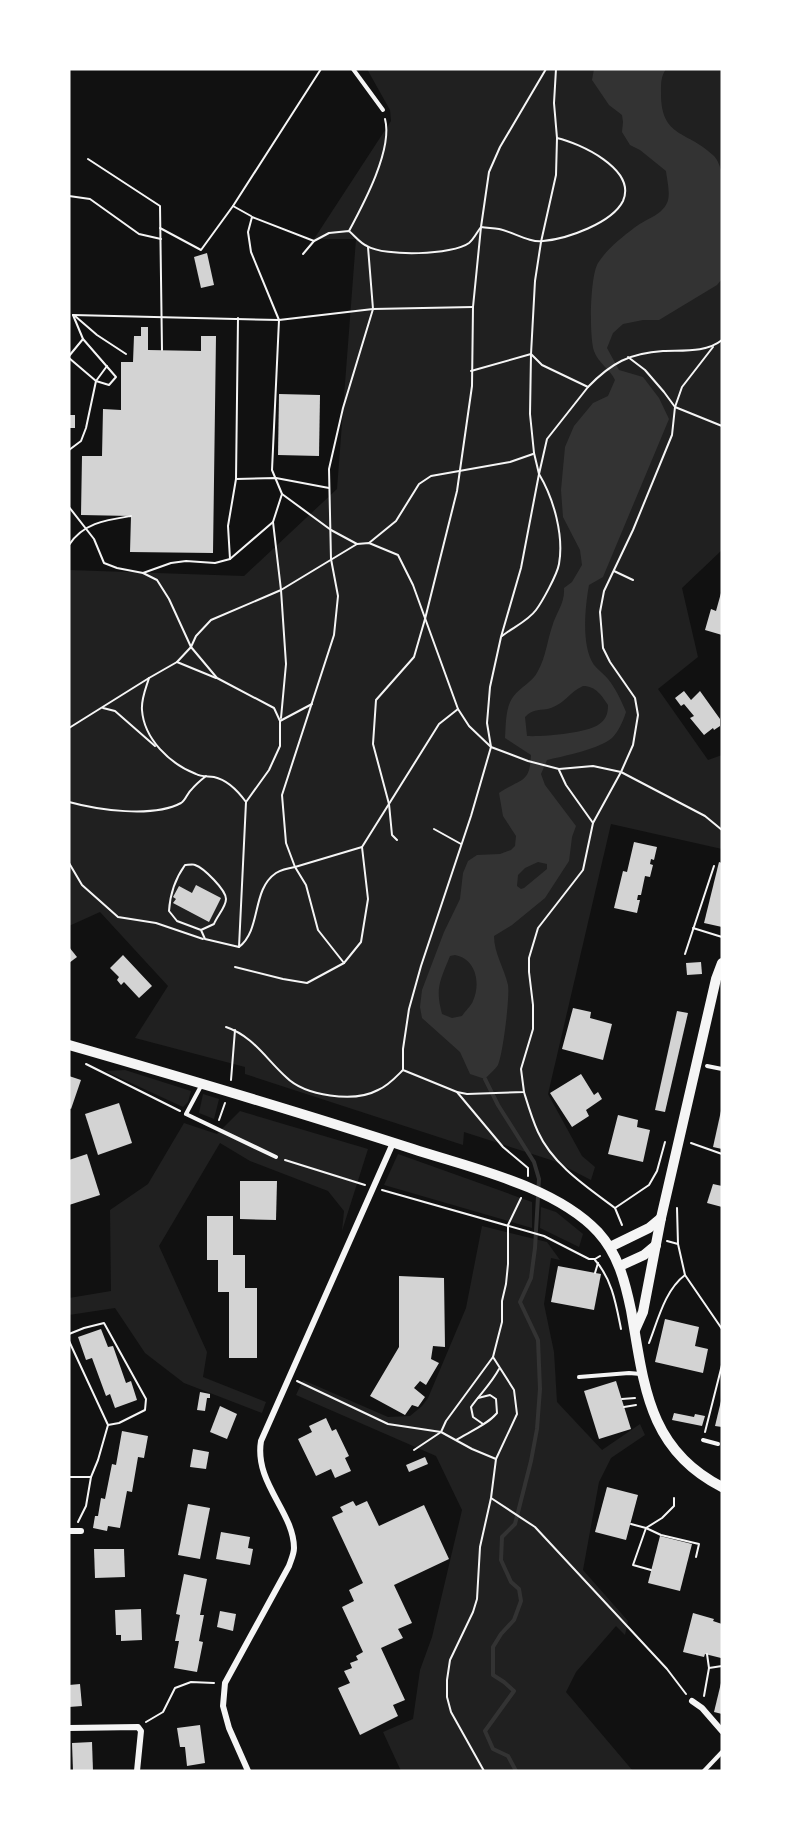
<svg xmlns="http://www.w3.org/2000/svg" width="791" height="1840" font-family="'Roboto Condensed',sans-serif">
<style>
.green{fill:#202020}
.water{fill:#333;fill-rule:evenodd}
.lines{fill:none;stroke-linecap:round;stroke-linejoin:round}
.stream{stroke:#333;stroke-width:4}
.building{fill:#d3d3d3}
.path{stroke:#f5f5f5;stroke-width:2}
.service{stroke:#f5f5f5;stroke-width:4}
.minor{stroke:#f5f5f5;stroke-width:6}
.secondary{stroke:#f5f5f5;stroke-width:10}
</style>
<rect width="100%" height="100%" fill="#111"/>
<g class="green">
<path d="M367,69H722V550L682,588L698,657L658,689L708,760L722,755V849L611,824L548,1094L582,1156L595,1167L591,1180L554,1161L464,1132L463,1145L245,1074V1067L135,1038L168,986L100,912L69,926V570L244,576L337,489L356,239H314L391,121L390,110Z"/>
<path d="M125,1070L191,1091L188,1102L183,1107L105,1071Z"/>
<path d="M203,1094L219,1099L214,1119L199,1113Z"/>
<path d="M240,1111L368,1149L342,1231L344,1211L328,1191L250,1161L220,1143L159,1246L207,1352L203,1377L266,1402L262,1413L184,1383L145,1353L115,1308L69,1315V1298L111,1291L110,1210L148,1184L184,1123L217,1134Z"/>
<path d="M398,1154L532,1202V1228L384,1185Z"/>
<path d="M541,1207L556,1212L583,1234L579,1247L540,1228Z"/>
<path d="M482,1226L547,1242L560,1260L551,1258L544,1304L554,1352L557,1402L602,1450L640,1424L645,1435L611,1458L599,1482L583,1570L628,1621L625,1635L616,1626L576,1672L566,1692L633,1771H401L383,1732L413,1719L420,1670L432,1637L462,1510L436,1456L296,1395L303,1380L388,1417L410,1416L422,1406L428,1398L466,1308Z"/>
</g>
<path class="water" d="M594,69H666C661,76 661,83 661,91C660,139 688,130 714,156C718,160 720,167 722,173V279L717,285L659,320H643L623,324L613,333L607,348L619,370L643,377L659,398L669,419L603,577L589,585C585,607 581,646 594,665C598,670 604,674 608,679C616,689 621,700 626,712C623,721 619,731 612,738C599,749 564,756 547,760L541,774L545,785L576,826L572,837L569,861L545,898L512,925L494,936C494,953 504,968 508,985C510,996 503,1054 498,1065C495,1070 489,1074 485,1079L470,1074L460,1052L422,1018L420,1007L422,990L444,932L460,899L463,873L468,861L477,855L500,854L511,850L515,846L516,836L503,816L499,793C521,778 530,784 531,755L505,738C506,726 505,708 513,697C520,687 532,683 538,671C546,656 547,642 552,627C556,612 565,604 564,588L572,582L582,565L580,550L563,517L561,490L565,447L574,426L593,403L608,396L615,380C610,369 598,363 594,351C589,336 590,276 598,263C607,249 621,238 634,228C645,219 661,216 667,203C671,195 667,180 666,171L640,150L630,145L622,132L623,122L622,115L609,105L592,80ZM583,686C596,686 602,696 608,705C608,714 606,720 598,725C586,733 542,737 527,736L525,717C533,708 541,711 551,708C565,703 571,691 583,686ZM538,862L547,864V869L524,888L521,889L517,886L518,875L525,868ZM455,955C476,959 481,983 473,1001C471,1006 465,1011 462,1016L452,1018L442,1014C435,988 440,981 450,956Z"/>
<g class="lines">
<path class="stream" d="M485,1079L498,1105L534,1162L539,1179L535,1248L531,1278L520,1302L538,1340L540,1389L537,1429L531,1461L515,1524L502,1537L501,1560L511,1582L519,1589L521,1601L514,1620L501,1634L493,1647V1675L504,1682L514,1691L485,1731L493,1749L508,1756L516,1771"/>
</g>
<g class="building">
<path d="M207,253L214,285L201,288L194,257Z"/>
<path d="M141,327H148V350L201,351V336H216L213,553L130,552L131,516L81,515L82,456H102L103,409L121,410V362H133L134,336H141Z"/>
<path d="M279,394L320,395L319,456L278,455Z"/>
<rect x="69" y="415" width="6" height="13"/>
<path d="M721,593H722V635L705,630L711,609L716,611Z"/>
<path d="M684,691L691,700L700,691L720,719V726L714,730L713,728L704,735L690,718L694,716L684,704L681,706L675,698Z"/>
<path d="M634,842L657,847L654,860L651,859L650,864L653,865L650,877L645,876L641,895H638L637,900H640L637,913L614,908L623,871L627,872Z"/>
<path d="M719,862L722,863V927L704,923Z"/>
<path d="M196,885L221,898L209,922L173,903L176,899L173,897L179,886L192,893Z"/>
<path d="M69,947L77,957L69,963Z"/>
<path d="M123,955L152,986L139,998L124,982L121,985L117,980L119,977L110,968Z"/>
<path d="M701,962L702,974L687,975L686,963Z"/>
<path d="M573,1008L591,1012L590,1018L612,1024L603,1060L562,1049Z"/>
<path d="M677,1011L688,1013L665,1112L655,1110Z"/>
<path d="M581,1074L594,1095L598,1092L602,1099L586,1110L589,1116L572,1127L550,1093Z"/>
<path d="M69,1076L81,1080L71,1109L69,1108Z"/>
<path d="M119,1103L132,1143L98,1155L85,1114Z"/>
<path d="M721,1111H722V1149L713,1147Z"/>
<path d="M618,1115L638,1120L637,1127L650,1130L643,1162L608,1154Z"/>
<path d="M87,1154L100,1195L69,1205V1160Z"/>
<path d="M240,1181H277L276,1220L240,1219Z"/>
<path d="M713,1184L722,1186V1207L707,1203Z"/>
<path d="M207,1216H233V1255H245V1288H257V1358H229V1292H218V1260H207Z"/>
<path d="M558,1266L601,1274L594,1310L551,1302Z"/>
<path d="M399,1276L444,1278L445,1347L433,1346L431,1359L439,1363L426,1385L420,1381L414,1388L425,1397L418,1407L412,1405L405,1415L370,1396L399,1347Z"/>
<path d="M665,1319L699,1327L695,1346L708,1349L703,1373L655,1362Z"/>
<path d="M101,1329L108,1347L113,1346L126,1383L131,1381L137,1400L115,1408L110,1394L106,1396L92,1358L86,1360L78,1337Z"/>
<path d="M616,1381L631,1429L599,1439L584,1391Z"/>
<path d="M200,1392L210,1394V1398H207L205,1411L197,1410Z"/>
<path d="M721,1401H722V1427L715,1426Z"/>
<path d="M220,1406L237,1414L227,1439L210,1432Z"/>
<path d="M674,1413L694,1417L695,1414L705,1416L702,1426L672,1420Z"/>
<path d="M326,1418L332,1431L336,1429L349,1456L345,1458L351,1471L335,1478L331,1469L316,1476L298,1439L312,1432L309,1426Z"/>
<path d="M122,1431L148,1436L144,1458L138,1457L132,1492L127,1491L120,1528L108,1526L107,1531L93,1528L95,1516H98L101,1498L105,1499L112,1464L116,1465Z"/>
<path d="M193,1449L209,1452L206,1469L190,1467Z"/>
<path d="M425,1457L428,1464L409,1472L406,1465Z"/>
<path d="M607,1487L638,1495L626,1540L595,1532Z"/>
<path d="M353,1501L356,1506L367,1501L379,1526L424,1505L449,1559L394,1585L412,1623L398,1629L403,1638L381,1648L405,1700L393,1705L398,1716L360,1735L338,1688L350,1683L344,1671L352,1668L350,1663L358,1660L356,1656L363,1652L342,1607L354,1601L349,1590L363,1583L332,1517L343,1512L340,1507Z"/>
<path d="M188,1504L210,1508L200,1559L178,1555Z"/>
<path d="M221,1532L250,1537L248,1548L253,1549L250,1565L216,1559Z"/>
<path d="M660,1536L692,1544L680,1591L648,1583Z"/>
<path d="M94,1549H124L125,1577L95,1578Z"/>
<path d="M184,1574L207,1579L200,1615H204L199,1641L203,1642L197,1672L174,1668L179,1641H175L180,1615L176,1614Z"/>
<path d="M141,1609L142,1640L121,1641V1635H116L115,1610Z"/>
<path d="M220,1611L236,1614L233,1631L217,1627Z"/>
<path d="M693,1613L714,1619L713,1621L722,1624L721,1658L705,1654L704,1657L683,1652Z"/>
<path d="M721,1683H722V1714L714,1712Z"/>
<path d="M80,1684L82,1706L69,1707V1685Z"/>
<path d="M200,1725L205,1763L187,1766L185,1747H180L177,1728Z"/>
<path d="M92,1742L93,1771H73L72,1743Z"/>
</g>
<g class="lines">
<g class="path">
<path d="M556,69L554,103L557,138L556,175L541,242L535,281L531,354L530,414L534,453L539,474L521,568L501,637L490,687L487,723L491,747L471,816L421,966L409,1009L403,1049V1070L457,1092L467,1094L524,1092L521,1069L533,1029V1005L529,972V958L538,928L583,870L593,823L621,772L633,745L638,715L635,698L610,662L603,648L600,612L604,591L633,530L672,435L675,407L682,387L713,347"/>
<path d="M88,159L160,206L162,350"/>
<path d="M69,196L90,199L139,234L161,239"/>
<path d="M233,206L251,216"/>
<path d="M160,228L201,250L233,206L321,69"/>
<path d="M349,231C364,203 393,149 385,119"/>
<path d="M303,254L314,241"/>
<path d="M73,315L279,320L373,309L473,307"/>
<path d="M75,316L97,335L126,354"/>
<path d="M69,356L83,339"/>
<path d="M628,357L645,370L664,392L675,407L722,426"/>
<path d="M69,358L96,381L109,385L116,377L83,339L73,315"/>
<path d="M471,371L531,354L542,365L588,387C611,363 630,353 663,351C682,350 706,353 722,340"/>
<path d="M69,450L81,441L86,428L96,381L107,366"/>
<path d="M236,479L276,478L329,488"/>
<path d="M282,494L331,530L357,544"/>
<path d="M69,507L94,539L104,563L117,568L143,573L157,580L169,599L191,647L217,678L274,708L280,721V746L269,770L246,802L239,947"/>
<path d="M273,522L281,590L286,664L281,718"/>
<path d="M369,543L396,521L419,484L431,476L510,462L533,454"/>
<path d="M69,545C83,523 106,520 131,516"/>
<path d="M230,559L228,526L236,479L238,318"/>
<path d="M614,571L633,580"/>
<path d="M143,573L171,563L186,561L215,563L230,559L273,522L282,494L272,470L279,320L251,252L248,232L252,217L314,241L329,233L349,231C355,236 360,243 367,246C385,257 453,255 469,243C474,239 477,232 481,227C487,228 493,228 499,229C513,232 530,243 543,241C567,239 612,223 623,201C637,169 579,143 557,138"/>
<path d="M502,636C512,628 528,621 536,610C542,602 557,575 559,564C564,536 554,499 539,474L547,439L588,387"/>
<path d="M177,662L216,678"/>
<path d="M103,708L115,711L155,746"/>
<path d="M280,721L312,704"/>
<path d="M69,728L149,678"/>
<path d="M559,770L566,785L593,823"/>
<path d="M69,802C98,810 153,818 181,803C186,800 187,793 192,789C196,784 201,780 206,776"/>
<path d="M246,802C238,791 228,780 214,777C208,776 201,777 196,774C170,764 144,739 142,710C141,699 146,688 149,678L177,662L191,647L196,636L211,620L281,590L357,544L369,543L398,555L413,585L458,709L469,726L491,747L528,761L559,769L593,766L621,772L705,816L722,830"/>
<path d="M434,829L461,844"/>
<path d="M397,840L392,835L389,804L373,744L376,700L414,657L425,619L457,491L472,386L473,307L481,227L489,172L500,147L546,69"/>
<path d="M69,863L82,885L118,917L156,923L203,939"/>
<path d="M693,928L722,937"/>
<path d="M201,930L214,924C217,916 226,907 226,899C226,890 204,868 195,865C194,864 187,865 185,865C175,879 170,894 169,911L177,921L201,930L205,939L239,947C262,929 251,890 276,873C281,870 289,868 295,867L286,843L282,795L334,635L338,596L331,559L329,469L343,408L373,309L368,247"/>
<path d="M685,954L714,866"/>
<path d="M344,963L318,930L306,885L295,867L362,847"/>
<path d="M235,967L283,979L307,983L344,963L361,942L368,899L362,847L439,724L458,709"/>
<path d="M226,1027C253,1036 266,1059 286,1077C305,1096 354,1103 378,1090C388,1086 396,1077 403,1070"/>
<path d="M86,1064L180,1111"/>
<path d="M231,1080L235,1030"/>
<path d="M457,1092L503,1147L528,1168V1176"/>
<path d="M524,1092C528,1105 532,1119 538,1132C553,1165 587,1187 615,1208L649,1185L657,1171L665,1142"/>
<path d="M219,1120L225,1103"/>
<path d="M691,1143L722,1154"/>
<path d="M285,1160L365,1185"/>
<path d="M382,1190L544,1236L589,1259H595L600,1256"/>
<path d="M615,1208L622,1225"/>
<path d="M677,1208L678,1244"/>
<path d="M667,1241L678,1244L685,1275L722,1329"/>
<path d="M595,1260C612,1279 616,1304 621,1329"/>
<path d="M595,1273L598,1263"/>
<path d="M69,1334L84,1328L104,1323L146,1399L145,1410L119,1423L108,1425"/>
<path d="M69,1341L108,1425L98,1460L91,1477L86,1506L78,1522"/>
<path d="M649,1343C658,1320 665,1290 685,1275"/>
<path d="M297,1381L388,1424L441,1432L472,1449L496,1459"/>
<path d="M622,1399L635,1398"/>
<path d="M624,1407L636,1405"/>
<path d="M483,1424L473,1417L471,1407C480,1394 491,1384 499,1369"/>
<path d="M705,1432L722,1365"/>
<path d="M456,1440C469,1432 487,1425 497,1413L496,1399L490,1395L478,1398"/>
<path d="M414,1450L441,1432L446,1421L493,1357"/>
<path d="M69,1477H91"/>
<path d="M491,1498L535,1527L667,1669L686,1694"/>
<path d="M631,1524L646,1528L662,1518L674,1506V1498"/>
<path d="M651,1570L633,1565L646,1528L661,1535L699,1544L696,1557"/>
<path d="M709,1668L722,1666"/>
<path d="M704,1696L709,1668L707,1654"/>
<path d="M146,1722L163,1712L175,1688L191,1682L214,1683"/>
<path d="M484,1771L451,1712L447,1697V1680L450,1660L473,1612L477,1599L480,1547L491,1498L496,1459L517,1414L514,1390L493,1357L502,1322V1301L506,1284L508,1264V1225L521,1198"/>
</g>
<g class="service">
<path d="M353,69L383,110"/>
<path d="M707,1066L722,1069"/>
<path d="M201,1086L186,1114L276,1157"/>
<path d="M579,1377L629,1373L641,1374"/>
<path d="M703,1440L718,1444"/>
<path d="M704,1771L722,1752"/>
</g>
<g class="minor">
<path d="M69,1531H81"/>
<path d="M692,1701L702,1708L722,1731"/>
<path d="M69,1728L138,1727L141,1731L137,1771"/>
<path d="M248,1771L229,1728L223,1706L225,1683L289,1566C291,1560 294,1554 294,1548C294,1512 254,1483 261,1441L393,1143"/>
</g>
<g class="secondary">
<path d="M69,1045C184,1078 299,1112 413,1149C471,1168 555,1186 598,1232C618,1254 625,1281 631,1310C644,1383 647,1449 722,1487"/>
<path d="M610,1247L649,1228L661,1218"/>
<path d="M620,1266L644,1255L656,1245"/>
<path d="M635,1330L643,1312L661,1218L716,979L722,963"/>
</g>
</g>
<rect width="791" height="1840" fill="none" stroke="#ffffff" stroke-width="141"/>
</svg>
